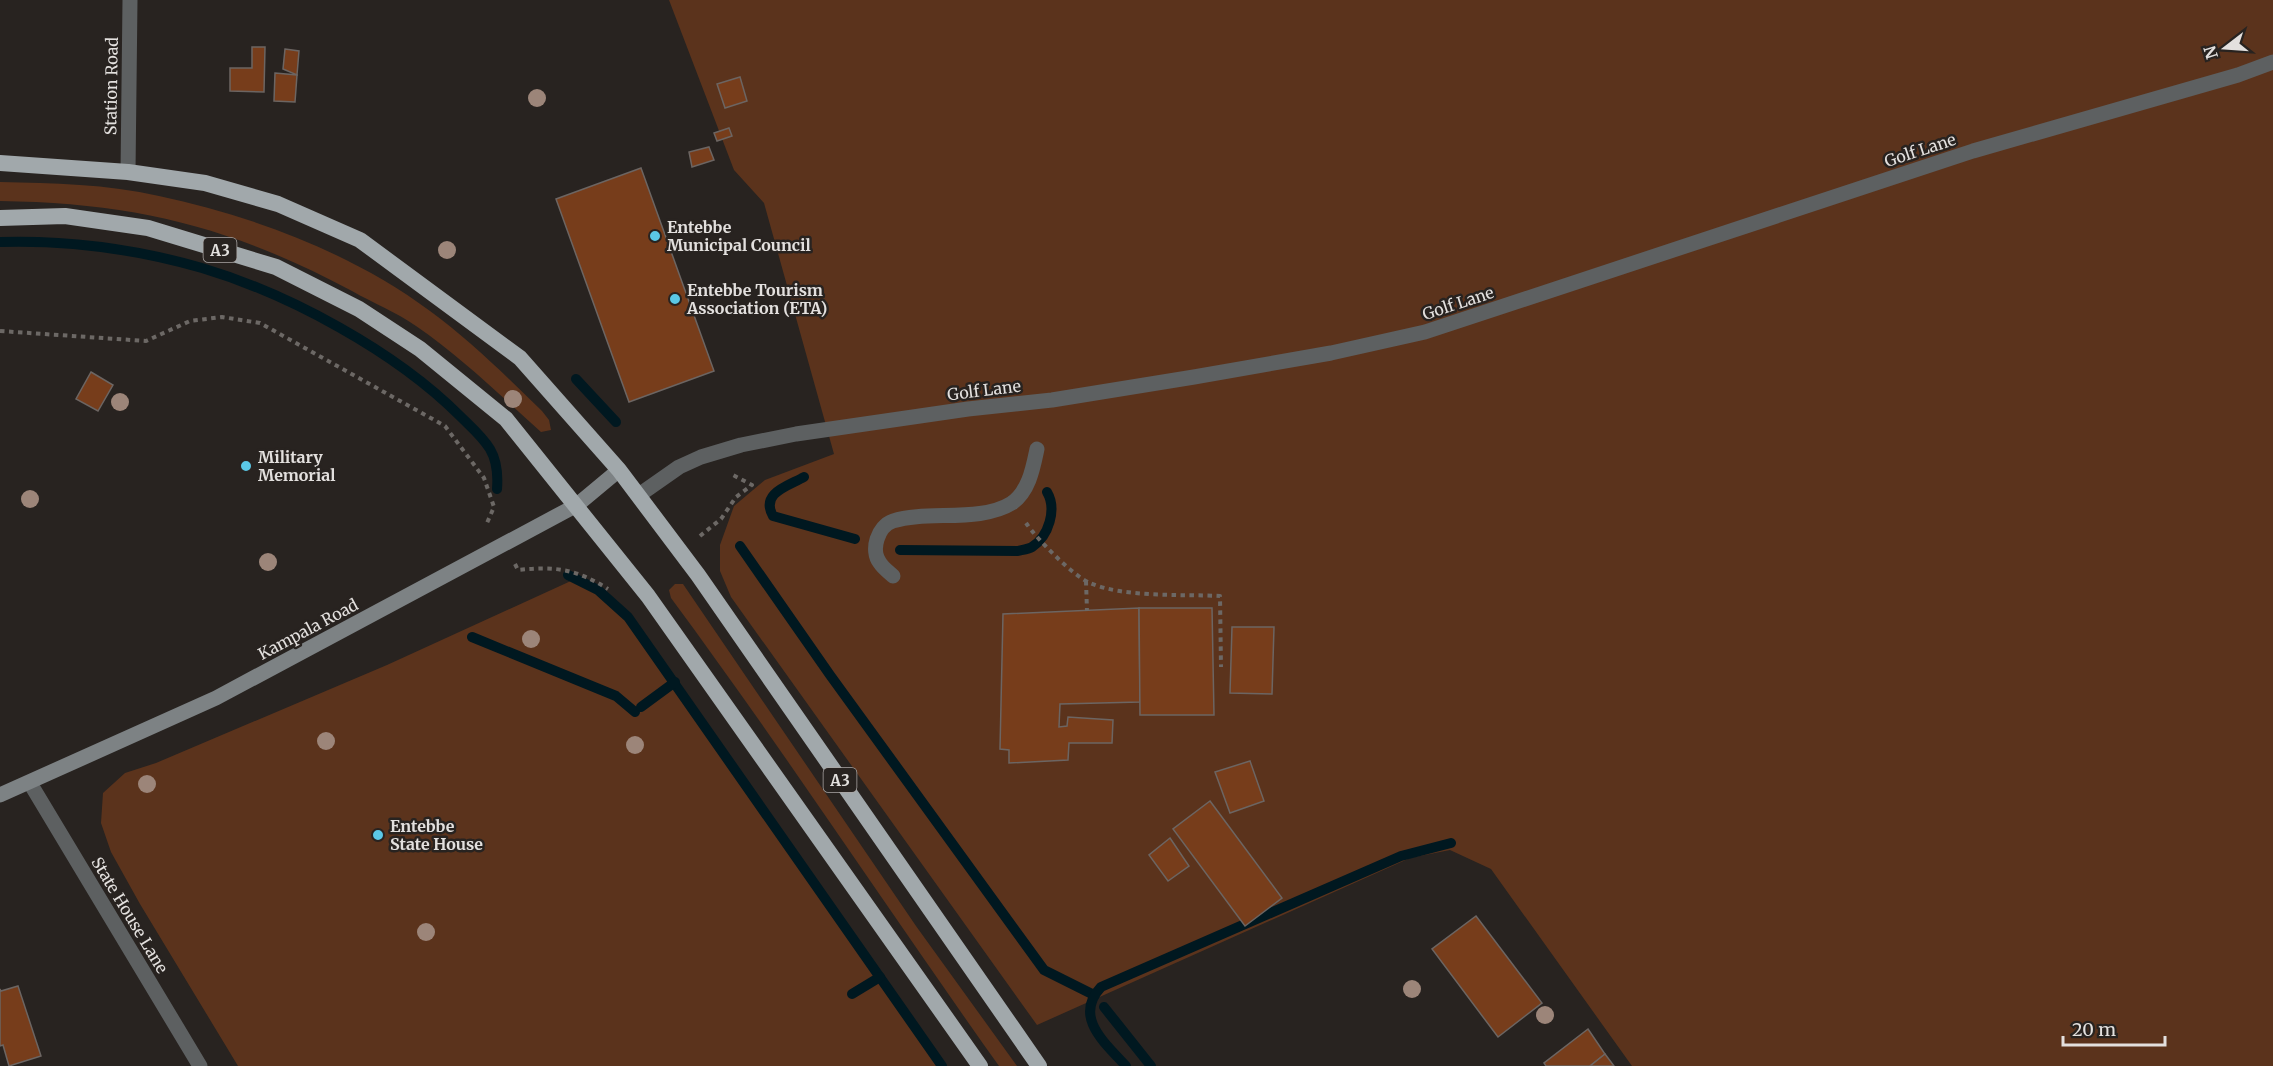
<svg xmlns="http://www.w3.org/2000/svg" width="2273" height="1066" font-family="Merriweather,serif">
<style>
.green{fill:#5b331c}
.lines{fill:none;stroke-linecap:round;stroke-linejoin:round}
.stream{stroke:#001820;stroke-width:10}
.building{fill:#773d1b;stroke:#6c6562;stroke-width:1.5}
.path{stroke:#6c6865;stroke-width:4;stroke-dasharray:4.5 4.5;stroke-linecap:butt}
.service{stroke:#5d6061;stroke-width:15}
.minor{stroke:#5d6061;stroke-width:15}
.secondary{stroke:#7d8284;stroke-width:15}
.trunk{stroke:#a1a8ab;stroke-width:16}
.tree{fill:#9c8579}
.poi-dot{fill:#5bc8e6;stroke:#282320;stroke-width:2}
.labels{text-anchor:middle;dominant-baseline:central;stroke-width:5;stroke-linejoin:round;paint-order:stroke}
.shield{fill:#282320;stroke:#aba7a5;stroke-width:1.5}
.shield-label{font-size:15px;font-weight:bold;fill:#e3e0de}
.street-label{font-size:16px;fill:#e3e0de;stroke:#282320}
.poi-label{font-size:16px;font-weight:bold;fill:#e3e0de;stroke:#282320;text-anchor:start}
</style>
<rect width="100%" height="100%" fill="#282320"/>
<g class="green">
<path d="M669,0H2273V1066H1632L1491,869L1450,850L1410,858L1037,1025L731,597L720,571V545L734,506L765,480L834,454L764,203L734,170Z"/>
<path d="M0,182C53,183 107,184 159,196C253,216 352,253 430,311C471,341 506,376 542,411L549,420L551,430L541,432C500,395 461,357 416,326C396,312 373,303 352,291C232,227 136,203 0,201Z"/>
<path d="M573,580C618,593 646,646 672,682L638,706L640,710L674,684L877,975L862,985V990L880,979L942,1066H238L140,904L111,852L101,823L103,793L125,773L156,763L387,665Z"/>
<path d="M675,584H683L916,926L1017,1066H999L984,1045C879,896 779,744 671,598L669,590Z"/>
</g>
<g class="lines">
<g class="stream">
<path d="M0,242C68,240 136,249 202,268C289,294 395,351 460,416C470,426 482,436 490,449C497,461 498,476 497,489"/>
<path d="M576,379L616,422"/>
<path d="M804,477C788,486 760,493 773,516L855,539"/>
<path d="M740,546L830,675L1044,970L1094,995"/>
<path d="M900,550L1018,551C1022,550 1029,549 1032,547C1049,536 1057,509 1047,492"/>
<path d="M568,575L598,590L628,617L942,1066"/>
<path d="M472,637L616,696L635,712"/>
<path d="M641,707L675,682"/>
<path d="M852,994L880,977"/>
<path d="M1104,1007L1151,1066"/>
<path d="M1126,1066C1105,1043 1073,1017 1101,987L1401,856L1451,843"/>
</g>
</g>
<g class="building">
<path d="M252,47H265L264,92L230,91V68H252Z"/>
<path d="M285,49L299,51L297,75L283,69Z"/>
<path d="M275,73L297,75L295,102L274,101Z"/>
<path d="M740,77L747,101L725,108L717,84Z"/>
<path d="M729,128L732,136L717,141L714,133Z"/>
<path d="M709,147L714,160L692,167L689,152Z"/>
<path d="M641,168L714,371L629,402L556,199Z"/>
<path d="M91,372L113,385L98,411L76,399Z"/>
<path d="M1139,608L1140,702L1060,704L1059,727L1067,726L1068,717L1113,720L1112,743H1069L1068,760L1009,763V750L1000,749L1003,614Z"/>
<path d="M1139,608H1212L1214,715H1140Z"/>
<path d="M1232,627H1274L1272,694L1230,693Z"/>
<path d="M1250,761L1264,801L1230,813L1215,772Z"/>
<path d="M1210,801L1282,898L1245,926L1173,829Z"/>
<path d="M1170,838L1189,866L1168,881L1149,855Z"/>
<path d="M1476,916L1542,1003L1498,1037L1432,949Z"/>
<path d="M18,986L41,1056L9,1066L3,1045L0,1046V989L1,991Z"/>
<path d="M1588,1029L1605,1054L1590,1066H1546L1544,1063Z"/>
<path d="M1605,1054L1614,1066H1590Z"/>
</g>
<g class="lines">
<g class="path">
<path d="M0,331L146,341L190,321L222,317L260,323L445,426L484,478L494,507L487,523"/>
<path d="M1026,523C1037,539 1073,576 1090,583C1125,598 1182,594 1220,596L1221,667"/>
<path d="M700,536L721,519L736,497L752,485L731,474"/>
<path d="M515,564L518,570C556,566 576,569 608,589"/>
<path d="M1086,581L1087,611"/>
</g>
<path class="service" d="M893,576C889,572 883,568 880,563C870,550 878,526 893,521C927,510 980,523 1012,503C1029,491 1033,468 1037,449"/>
<g class="minor">
<path d="M128,172L130,0"/>
<path d="M639,495L679,467L701,457L741,445L796,434L968,409L1052,400L1194,377L1331,353L1425,332L1973,151L2238,75L2273,62"/>
<path d="M30,783L200,1066"/>
</g>
<path class="secondary" d="M0,795L216,698L577,505L619,470"/>
<g class="trunk">
<path d="M0,163L128,172L205,183L278,204L360,240L520,358L619,470L698,575L1039,1066"/>
<path d="M0,218L65,216L148,228L276,267L359,309L420,349L506,419L648,596L980,1066"/>
</g>
</g>
<g class="tree">
<circle cx="537" cy="98" r="9"/>
<circle cx="447" cy="250" r="9"/>
<circle cx="513" cy="399" r="9"/>
<circle cx="120" cy="402" r="9"/>
<circle cx="30" cy="499" r="9"/>
<circle cx="268" cy="562" r="9"/>
<circle cx="531" cy="639" r="9"/>
<circle cx="326" cy="741" r="9"/>
<circle cx="635" cy="745" r="9"/>
<circle cx="147" cy="784" r="9"/>
<circle cx="426" cy="932" r="9"/>
<circle cx="1412" cy="989" r="9"/>
<circle cx="1545" cy="1015" r="9"/>
</g>
<g class="poi-dot">
<circle cx="655" cy="236" r="6"/>
<circle cx="675" cy="299" r="6"/>
<circle cx="246" cy="466" r="6"/>
<circle cx="378" cy="835" r="6"/>
</g>
<g class="labels">
<g class="shield">
<rect x="203.5" y="238" width="33" height="24" rx="4.5"/>
<rect x="823.5" y="768" width="33" height="24" rx="4.5"/>
</g>
<g class="shield-label">
<text x="220" y="250">A3</text>
<text x="840" y="780">A3</text>
</g>
<g class="street-label">
<text transform="translate(111 86) rotate(-89)">Station Road</text>
<text transform="translate(1920 150) rotate(-18)">Golf Lane</text>
<text transform="translate(1458 303) rotate(-18)">Golf Lane</text>
<text transform="translate(984 390) rotate(-7)">Golf Lane</text>
<text transform="translate(308 629) rotate(-28)">Kampala Road</text>
<text transform="translate(130 915) rotate(59)">State House Lane</text>
</g>
<g class="poi-label">
<text x="667" y="227">Entebbe<tspan x="667" dy="18">Municipal Council</tspan></text>
<text x="687" y="290">Entebbe Tourism<tspan x="687" dy="18">Association (ETA)</tspan></text>
<text x="258" y="457">Military<tspan x="258" dy="18">Memorial</tspan></text>
<text x="390" y="826">Entebbe<tspan x="390" dy="18">State House</tspan></text>
</g>
</g>
<g transform="translate(2225 48) rotate(253)" stroke="#282320" stroke-width="4.5" paint-order="stroke">
<path d="M0-4.5L10 22L0 15L-10 22Z" fill="#e3e0de"/>
<text y="-9" font-size="16" font-weight="bold" text-anchor="middle" fill="#e3e0de">N</text>
</g>
<path d="M2063 1036v9h102v-9" fill="none" stroke="#e3e0de" stroke-width="3"/>
<text x="2072" y="1036" font-size="18" fill="#e3e0de" stroke="#282320" stroke-width="4.5" paint-order="stroke">20 m</text>
</svg>
